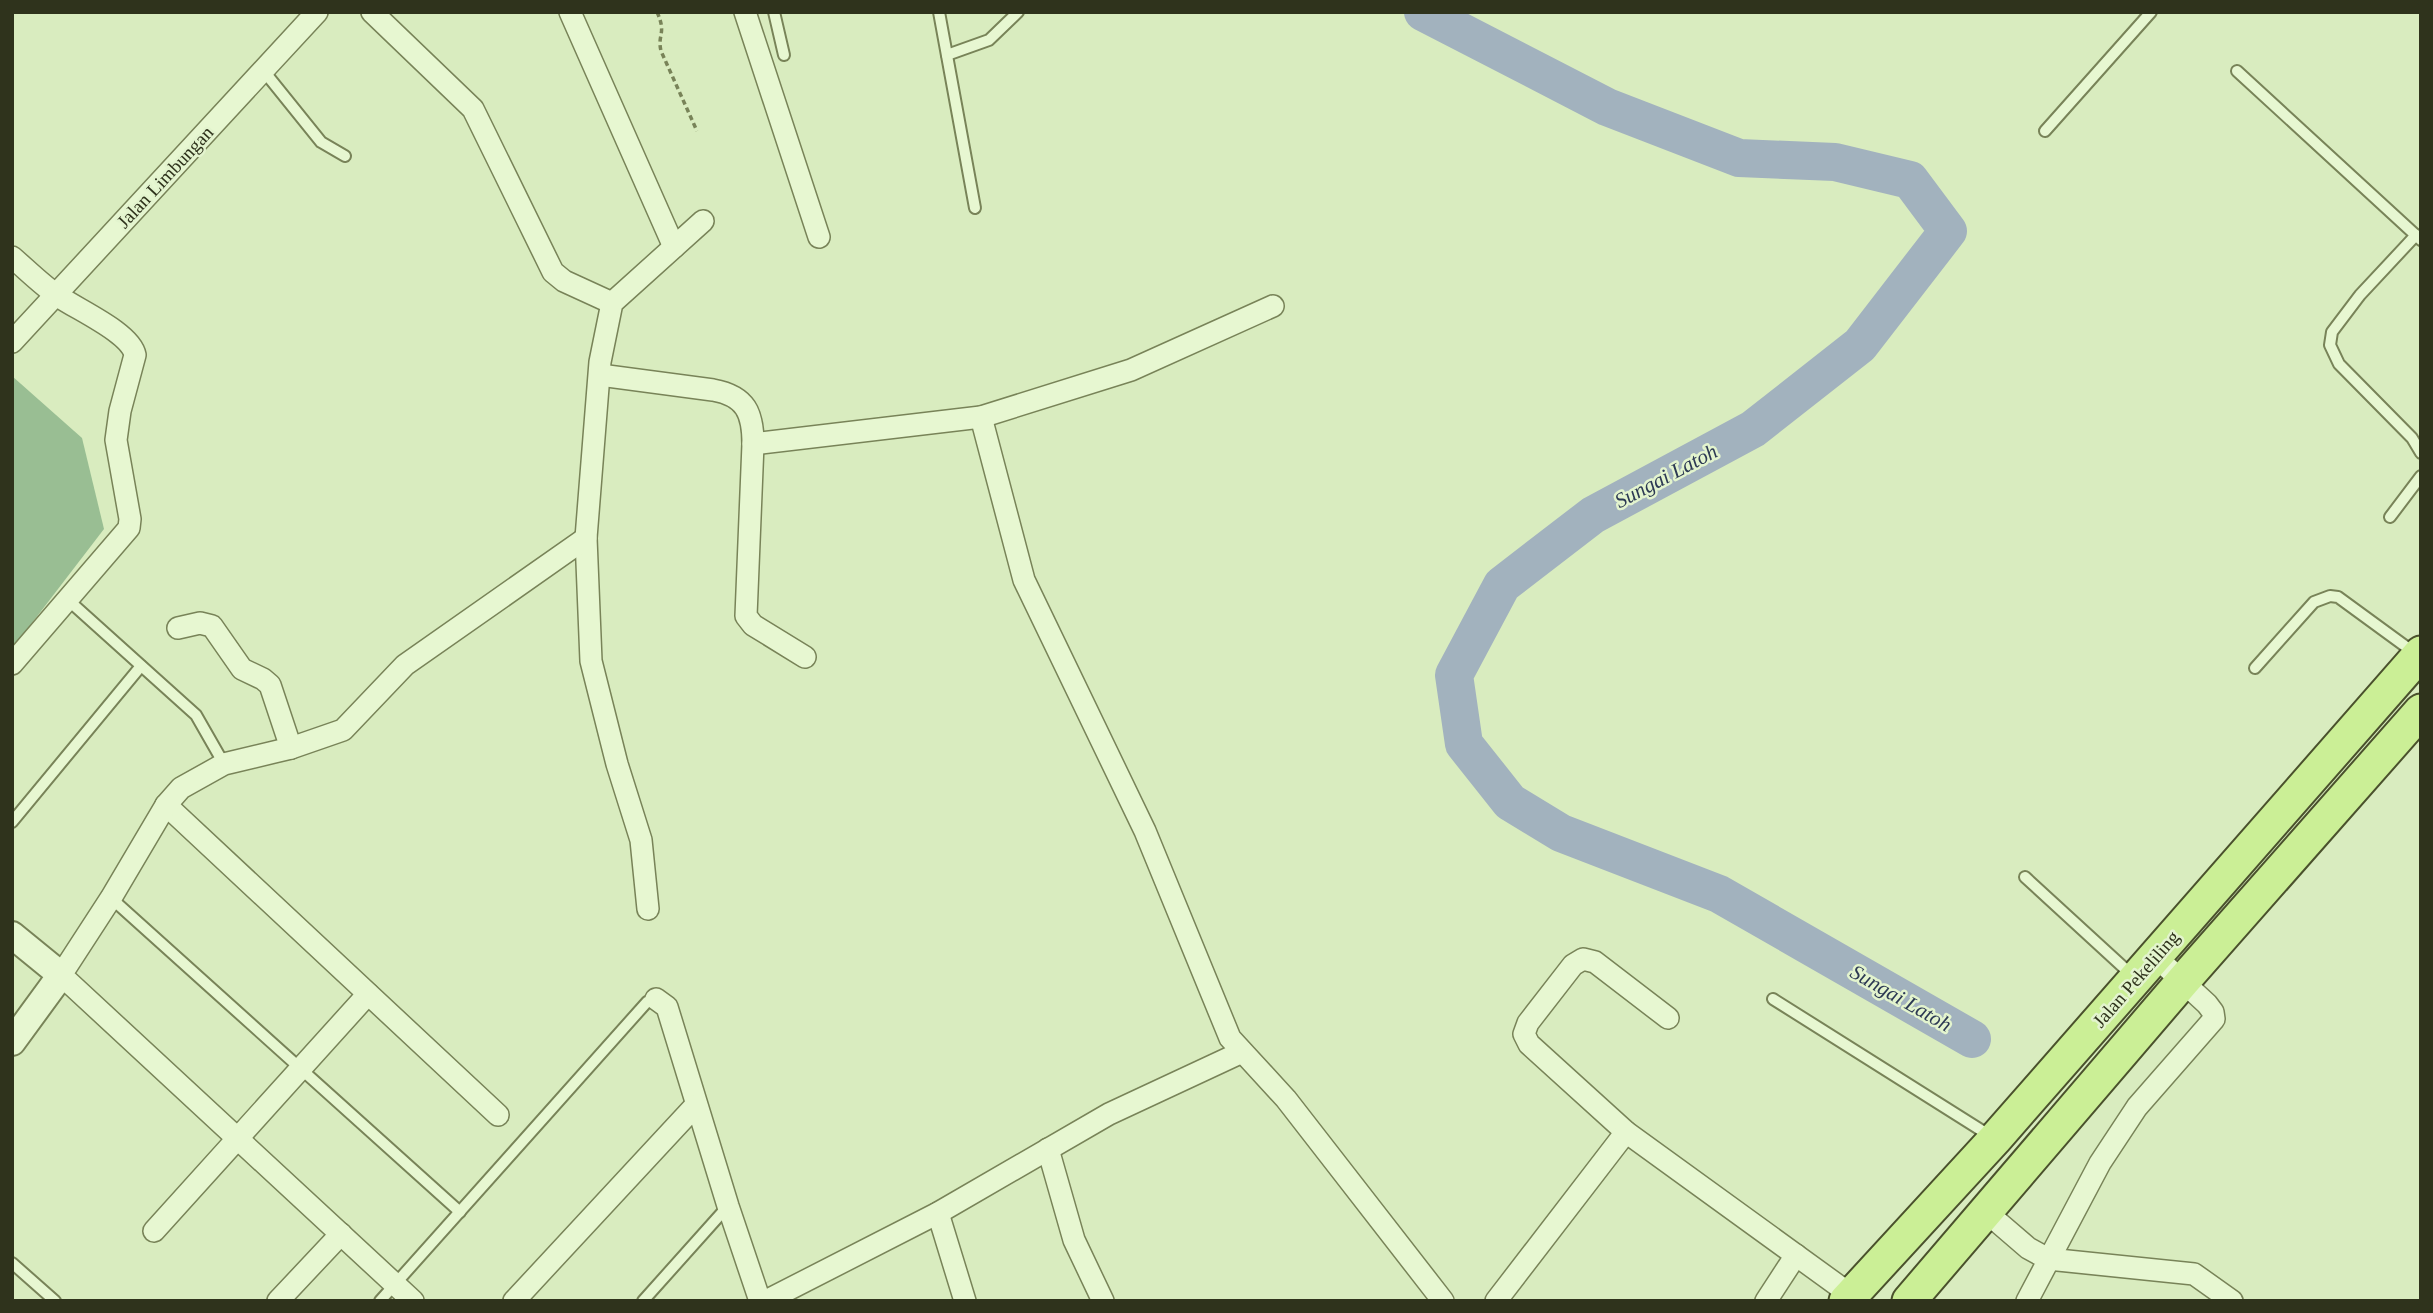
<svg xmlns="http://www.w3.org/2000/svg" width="2433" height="1313" font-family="'Times New Roman',serif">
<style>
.cemetery{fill:#99be93}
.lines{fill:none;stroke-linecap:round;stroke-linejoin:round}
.river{stroke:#a2b2be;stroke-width:38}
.service-casing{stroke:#788358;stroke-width:14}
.minor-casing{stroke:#788358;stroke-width:24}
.tertiary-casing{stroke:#788358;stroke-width:30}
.primary-casing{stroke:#4a512c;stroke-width:37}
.path{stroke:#788358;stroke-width:3.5;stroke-dasharray:5 3.5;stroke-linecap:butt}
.service{stroke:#e7f7d1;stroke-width:10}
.minor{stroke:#e7f7d1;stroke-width:21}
.tertiary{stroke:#e7f7d1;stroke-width:26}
.primary{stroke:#cbef96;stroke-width:33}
.labels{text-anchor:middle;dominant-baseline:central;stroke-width:5;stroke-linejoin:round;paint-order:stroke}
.street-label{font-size:19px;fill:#2f331c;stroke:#e3f4ce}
.water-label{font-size:21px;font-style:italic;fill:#2c3953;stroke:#e3f4ce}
</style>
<rect width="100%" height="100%" fill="#d9ecbf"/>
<path class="cemetery" d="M12,376L82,438L104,529L12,649Z"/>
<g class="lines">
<path class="river" d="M1423,12L1607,107L1739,158L1835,162L1910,180L1948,231L1860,345L1753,429L1593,515L1502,585L1454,675L1464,744L1510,802L1561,833L1719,894L1972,1039"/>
<g class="service-casing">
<g id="service">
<path d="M774,12L784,55"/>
<path d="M939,12L975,208"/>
<path d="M947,55L989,40L1018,12"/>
<path d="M263,70L321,142L345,156"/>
<path d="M2237,71L2421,240"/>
<path d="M2045,131L2151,12"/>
<path d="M2416,235L2360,295L2332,332L2330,345L2339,364L2412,438L2421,453"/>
<path d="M2390,517L2421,476"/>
<path d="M67,599L196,715L224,764"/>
<path d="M2255,668L2314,602L2330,596L2338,597L2416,654"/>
<path d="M12,822L141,666"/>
<path d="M2025,877L2134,977"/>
<path d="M111,898L460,1212"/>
<path d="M1773,999L1992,1137"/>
<path d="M12,1263L55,1301"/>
<path d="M380,1301L647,1002L656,999"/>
<path d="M643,1301L728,1206"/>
</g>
</g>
<g class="minor-casing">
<g id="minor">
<path d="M372,12L473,109L553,272L564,281L612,303"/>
<path d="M570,12L674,247"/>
<path d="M745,12L819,237"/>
<path d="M12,257C27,270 42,285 58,296C78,310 131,333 135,355L120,411L116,440L130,519L129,528L12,664"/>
<path d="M12,342L317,12"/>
<path d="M600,375L713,390C746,396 753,413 753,444L981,417L1131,370L1273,306"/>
<path d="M981,417L1024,580L1145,831L1230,1038L1286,1099L1443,1301"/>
<path d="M753,444L746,616L753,625L805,657"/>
<path d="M178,628L200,623L212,626L242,669L263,679L270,685L291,748"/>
<path d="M166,805L498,1115"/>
<path d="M648,909L641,840L617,764L591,661L586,538L600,362L612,303L703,221"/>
<path d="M656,999L667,1007L728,1206L760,1301"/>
<path d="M1668,1018L1595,962L1583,959L1573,965L1528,1023L1524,1034L1529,1044L1626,1132L1851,1295"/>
<path d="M1048,1149L1074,1240L1103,1301"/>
<path d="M1985,1211L2028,1248L2048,1259L2194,1274L2232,1301"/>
<path d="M938,1213L965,1301"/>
<path d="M154,1231L368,994"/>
<path d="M278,1301L341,1234"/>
<path d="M413,1301L61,975L111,898L166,805L181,788L224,764L291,748L343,730L405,665L586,538"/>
<path d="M514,1301L696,1105"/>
<path d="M766,1301L938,1213L1109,1114L1242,1052"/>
<path d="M1496,1301L1626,1132"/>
<path d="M1766,1301L1796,1255"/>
<path d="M2027,1301L2100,1163L2137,1107L2214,1019L2213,1012L2207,1004L2156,957"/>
</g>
</g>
<g class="tertiary-casing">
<path id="tertiary" d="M12,935L61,975L12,1042"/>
</g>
<g class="primary-casing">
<g id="primary">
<path d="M1846,1301L1995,1139L2421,653"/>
<path d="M1909,1301L2183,981L2421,711"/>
</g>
</g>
<path class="path" d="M657,12C667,34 657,34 661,51L697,131"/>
<use href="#service" class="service"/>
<use href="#minor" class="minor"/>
<use href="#tertiary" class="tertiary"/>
<use href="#primary" class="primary"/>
</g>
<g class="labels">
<g class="street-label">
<text transform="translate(165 177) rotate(-47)">Jalan Limbungan</text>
<text transform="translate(2136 979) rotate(-49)">Jalan Pekeliling</text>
</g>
<g class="water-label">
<text transform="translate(1666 476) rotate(-28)">Sungai Latoh</text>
<text transform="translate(1901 998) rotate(30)">Sungai Latoh</text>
</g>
</g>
<rect width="2433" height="1313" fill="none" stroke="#2f331c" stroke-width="28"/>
</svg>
